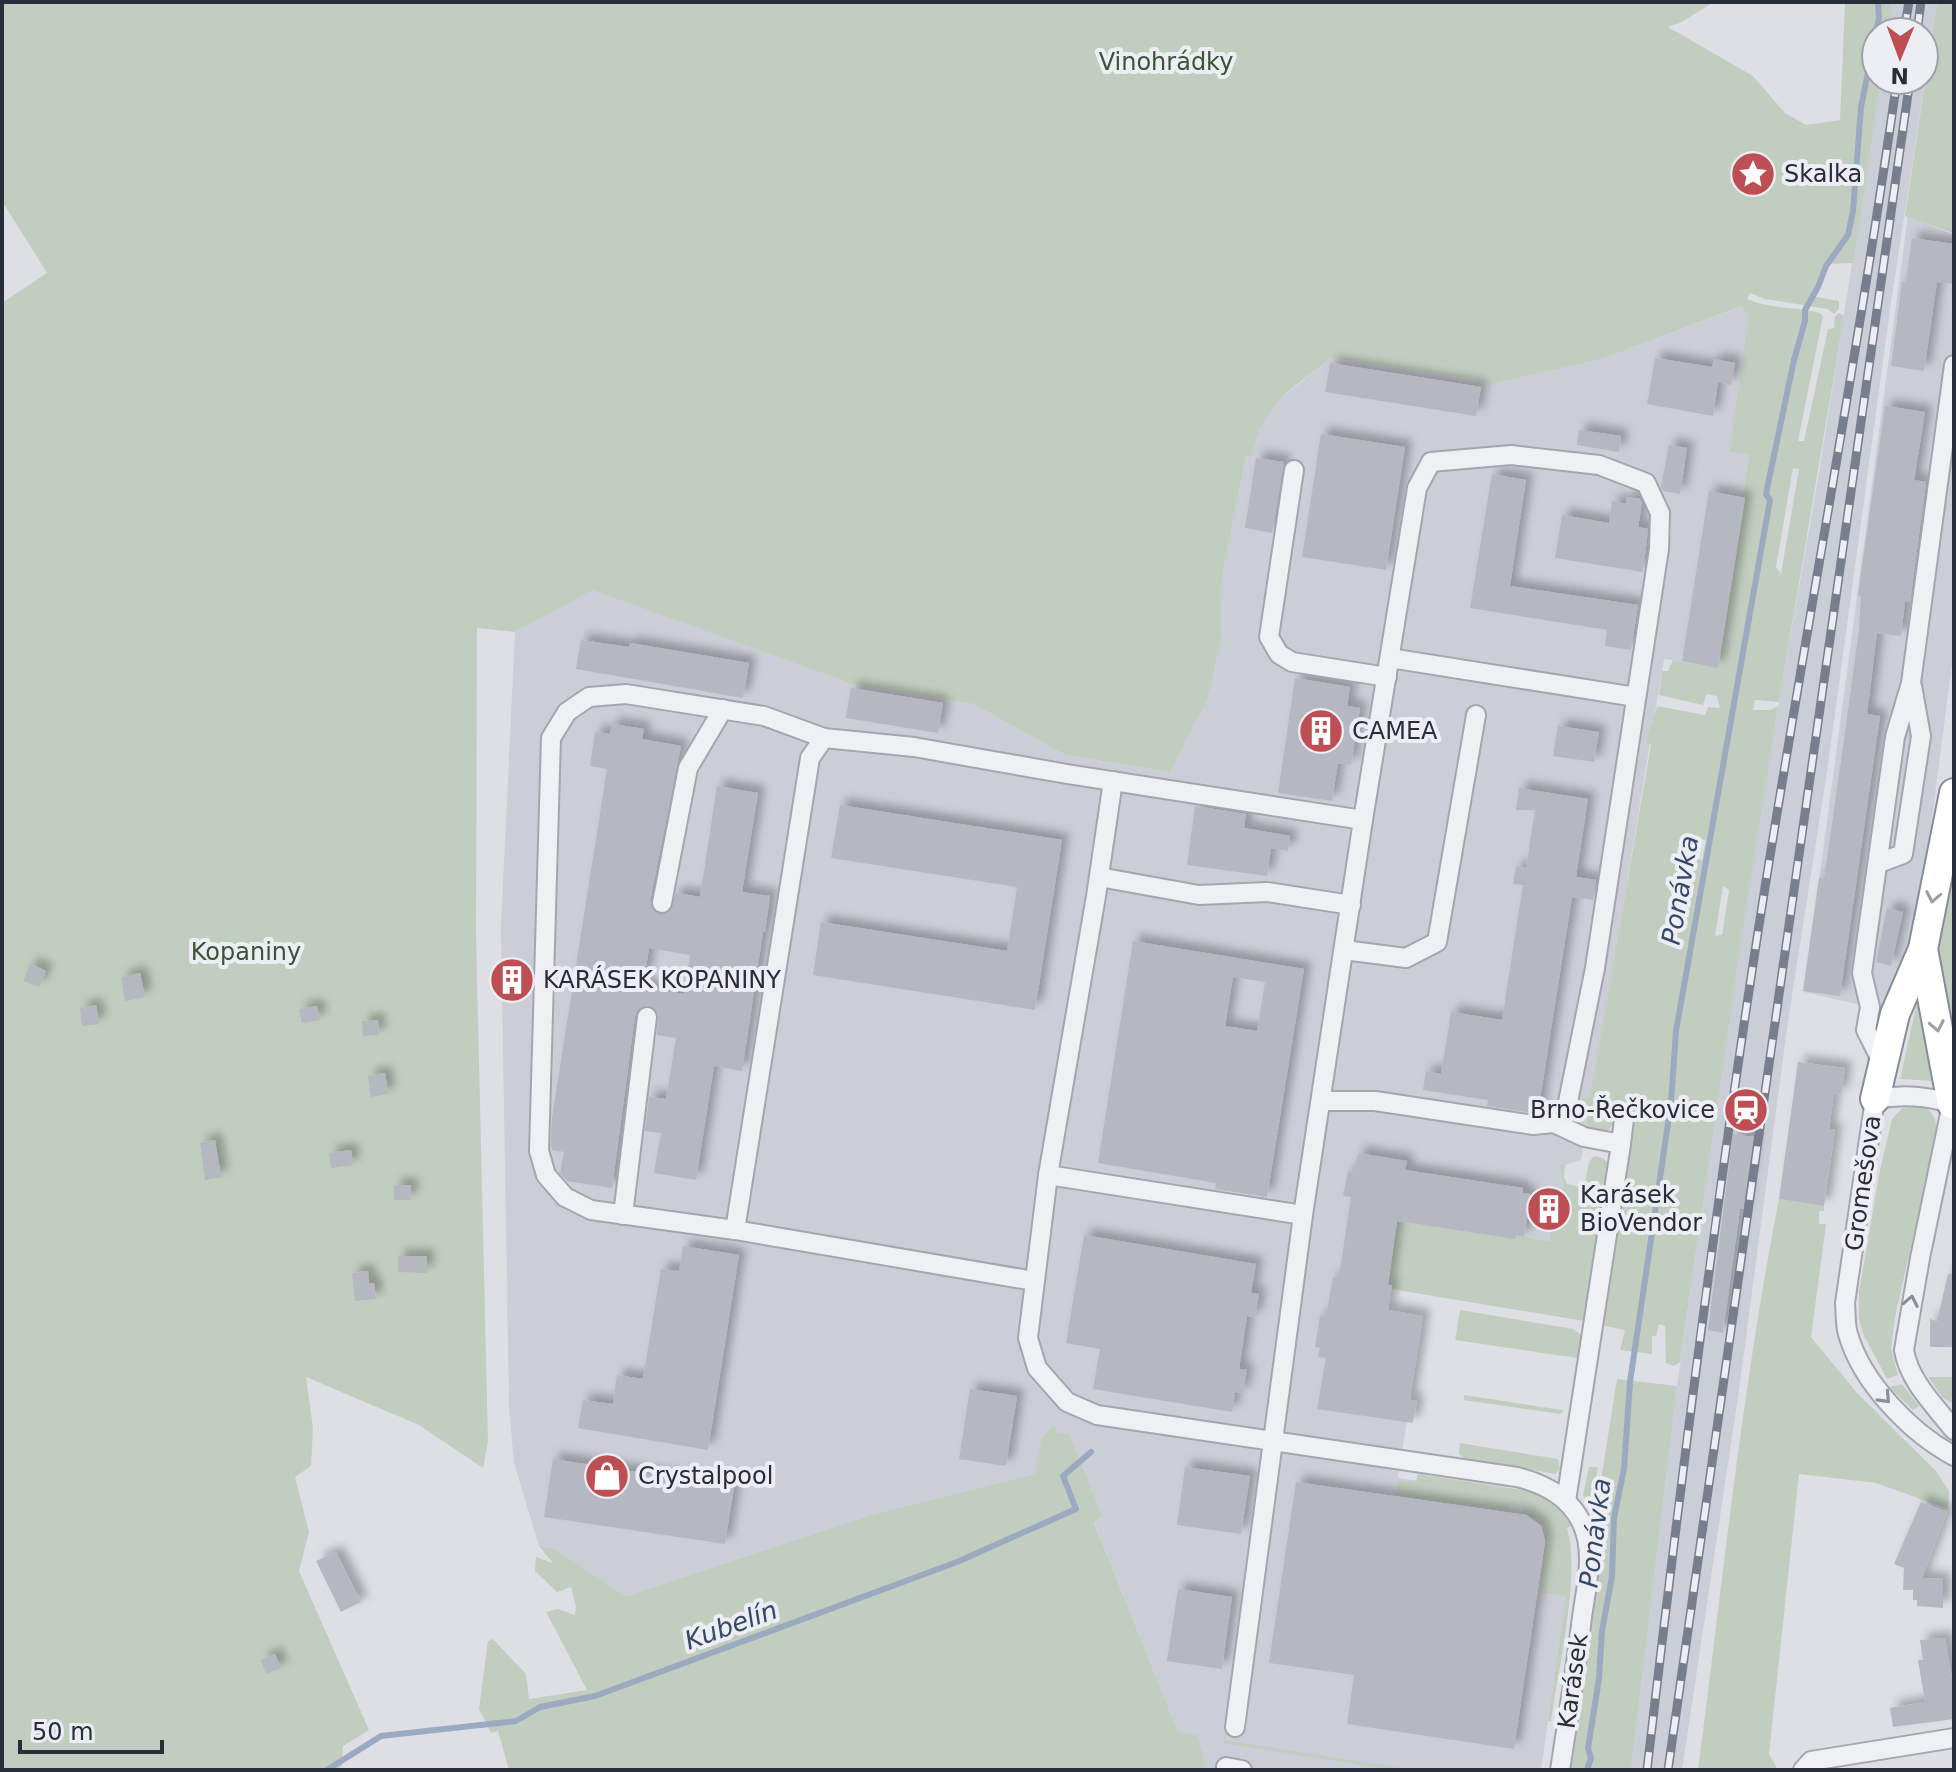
<svg xmlns="http://www.w3.org/2000/svg" width="1956" height="1772" font-family="'DejaVu Sans',sans-serif">
<style>
.built{fill:#cbced6}
.green{fill:#c1cebf;fill-rule:evenodd}
.lines{fill:none;stroke-linecap:round;stroke-linejoin:round}
.stream{stroke:#9caac1;stroke-width:6}
.building{fill:#b5b8c1;fill-rule:evenodd;filter:url(#shadow)}
.minor-casing{stroke:#a3a6ae;stroke-width:22}
.highway-casing{stroke:#868c9a;stroke-width:32}
.minor{stroke:#eff0f4;stroke-width:18}
.highway{stroke:#fff;stroke-width:28}
.rail-casing{stroke:#787e8d;stroke-width:9}
.rail{stroke:#eceef3;stroke-width:6;stroke-dasharray:18;stroke-linecap:butt}
.oneway{stroke:#9ea0a6}
.oneway2{stroke:#8c8e97}
.labels{text-anchor:middle;dominant-baseline:central;stroke-width:8;stroke-linejoin:round;paint-order:stroke}
.park-label{font-size:24px;fill:#3a5437;stroke:#eceef3}
.poi-label{font-size:24px;fill:#282d3a;stroke:#eceef3;text-anchor:start}
.street-label{font-size:24px;fill:#282d3a;stroke:#eceef3}
.water-label{font-size:26px;font-style:italic;fill:#374869;stroke:#eceef3}
</style>
<defs>
<filter id="shadow"><feDropShadow dx="7" dy="-7" stdDeviation="4" flood-color="#0004"/></filter>
</defs>
<rect width="100%" height="100%" fill="#dddfe5"/>
<g class="built">
<path d="M1892,2H1937L1891,302L1828,765L1787,1028L1739,1390L1682,1770H1631L1677,1386L1729,1019L1769,759L1819,473L1881,80H1924V32H1888Z"/>
<path d="M1908,216L1954,235V649L1918,925L1887,1011L1804,992Z"/>
<path d="M1743,306L1749,316V325L1729,451L1749,453L1717,666L1664,659L1581,1160L1559,1165L1564,1186L1559,1194L1557,1215H1553L1549,1241L1517,1235L1515,1239L1392,1285L1388,1310L1423,1316L1398,1478L1509,1493L1546,1516L1566,1596L1541,1770H1193L1094,1521L1101,1516L1041,1439L1036,1474L877,1513L626,1596L557,1550L539,1546L514,1463L509,1407L501,926L515,632L593,589L852,684L973,704L1065,755L1170,772L1207,701L1221,642L1222,578L1246,456L1252,455L1256,437L1272,405L1331,358L1480,380L1484,386L1602,359Z"/>
</g>
<g class="green">
<path d="M2,2H1714L1680,23L1668,27L1753,76L1785,113L1806,125L1840,120L1845,2H1892L1888,32H1876V80H1881L1853,263L1824,264L1811,296L1839,301V309L1834,314L1828,309L1765,299L1750,293L1747,299C1770,309 1796,307 1820,313L1823,316L1798,441H1804L1828,329L1834,328L1835,316L1839,313L1844,316L1779,702L1755,700L1753,710H1770L1778,706L1739,955L1680,1362L1674,1366L1666,1363L1665,1326L1659,1324L1656,1336H1652V1354L1620,1350L1625,1330L1600,1325L1619,1117L1608,1131L1596,1133L1587,1130V1119L1577,1117L1575,1108L1580,1098H1590L1651,745L1647,743C1647,731 1655,719 1657,706L1705,715L1708,707L1720,708L1717,696L1706,694L1703,705L1659,695L1662,671H1668L1673,660L1717,667L1749,454L1729,452L1749,316L1742,306L1602,359L1484,386L1479,380L1331,358C1291,390 1263,402 1252,456H1246L1222,578L1221,642L1207,701L1170,772L1065,755L973,704L852,684L593,590L515,632L477,628L476,933L488,1442L483,1468L419,1425L306,1377L313,1428L311,1466L295,1477L309,1532L299,1571L369,1730L343,1746L342,1766L335,1770H2V303L47,273L2,201ZM1793,468L1799,469L1781,574L1776,567ZM1694,838L1706,840L1702,860L1690,855ZM1723,886L1729,890L1722,935L1715,936Z"/>
<path d="M1937,2H1954V233L1905,216Z"/>
<path d="M1954,855V1064L1936,964Z"/>
<path d="M1917,1002L1932,1081L1900,1079Z"/>
<path d="M1919,1104C1932,1109 1936,1118 1937,1131L1895,1317L1891,1348L1898,1375L1887,1379L1862,1332L1859,1318V1292L1879,1175L1892,1119L1902,1108Z"/>
<path d="M1594,1156L1603,1158L1611,1166L1590,1322L1391,1289L1392,1285H1388L1397,1221L1515,1239L1516,1235L1549,1241L1553,1214L1557,1215L1559,1194L1564,1186L1559,1165L1581,1160L1565,1165L1564,1177L1567,1184L1584,1188L1589,1162Z"/>
<path d="M1779,1199L1824,1206V1211H1819V1224H1826L1811,1337L1857,1393L1936,1471L1949,1491L1948,1509L1876,1483L1799,1474L1769,1754L1778,1770H1698C1723,1579 1742,1388 1779,1199Z"/>
<path d="M1460,1310L1573,1329L1583,1336L1584,1359L1455,1340Z"/>
<path d="M1928,1377H1954V1404L1943,1398Z"/>
<path d="M1617,1379L1677,1386L1631,1770H1570L1597,1577L1599,1547L1594,1524Z"/>
<path d="M1902,1384L1919,1406L1913,1410L1889,1387Z"/>
<path d="M1464,1395L1562,1410L1564,1411L1561,1414L1464,1400Z"/>
<path d="M1054,1425L1058,1433L1069,1434L1102,1516L1094,1522L1178,1732L1197,1735L1207,1770H509L498,1731L491,1733L479,1709L488,1641L493,1639L526,1674L529,1699L587,1690L546,1612L558,1609L575,1615L576,1607L571,1587L557,1592L535,1571L536,1557L553,1563L539,1546L557,1550L626,1596L877,1513L1035,1474L1041,1439Z"/>
<path d="M1460,1443L1558,1459L1560,1469L1555,1474L1464,1458L1459,1454Z"/>
<path d="M1589,1467H1598L1591,1511L1583,1495Z"/>
<path d="M1418,1474L1529,1491L1556,1503L1572,1525L1567,1528C1581,1573 1558,1671 1551,1721H1548L1566,1596L1540,1592L1546,1531L1538,1519L1523,1513V1507L1510,1505L1509,1511L1396,1495L1397,1481L1416,1482Z"/>
<path d="M1223,1740L1414,1770H1392L1224,1743Z"/>
</g>
<g class="lines">
<g class="stream">
<path d="M1876,32L1879,18L1878,2"/>
<path d="M327,1770L381,1736L516,1721L540,1707L595,1696L957,1562L1076,1509L1063,1476L1091,1452"/>
<path d="M1587,1770L1591,1758L1588,1748L1599,1679L1602,1631L1612,1576L1614,1518L1624,1469L1630,1382L1671,1103L1676,1031L1770,500L1766,494L1768,484L1794,360L1805,321V310L1818,287L1826,266L1848,235L1853,211L1861,107L1876,33"/>
</g>
</g>
<g class="building">
<path d="M1912,238L1954,244V284L1937,282L1924,371L1891,366L1902,281L1906,282Z"/>
<path d="M1655,358L1712,367L1714,359L1735,363L1731,385L1718,382L1713,416L1647,404Z"/>
<path d="M1330,363L1481,387L1476,416L1325,392Z"/>
<path d="M1885,406L1925,412L1914,480L1926,482L1910,602L1905,601L1901,636L1877,633L1867,714L1880,716L1840,996L1803,991L1819,878L1824,879L1844,740L1859,630L1861,596L1858,595Z"/>
<path d="M1579,430L1621,436L1619,452L1577,445Z"/>
<path d="M1321,434L1405,447L1386,570L1302,557Z"/>
<path d="M1669,445L1687,448L1680,494L1663,491L1661,487Z"/>
<path d="M1256,458L1284,462L1272,533L1245,528Z"/>
<path d="M1492,474L1526,480L1510,586L1638,605L1631,650L1605,646L1607,630L1470,608Z"/>
<path d="M1709,491L1745,498L1718,668L1682,661Z"/>
<path d="M1627,497L1640,499L1642,503L1638,527L1648,529L1643,572L1555,558L1562,515L1609,523L1612,501L1626,504Z"/>
<path d="M581,640L629,647L630,643L749,663L743,698L576,669Z"/>
<path d="M1295,678L1350,687L1347,706L1360,708L1351,765L1338,763L1332,801L1278,793Z"/>
<path d="M851,688L943,703L938,733L846,718Z"/>
<path d="M612,724L644,729L642,739L681,746L650,901L654,911L661,915L670,911L676,893L700,897L717,786L758,793L742,892L770,896L765,932H763L742,1071L714,1066L696,1180L654,1173L661,1133L645,1131L649,1097L666,1099L676,1038L657,1035L658,1013L648,1005L638,1009L635,1016L612,1188L567,1181L560,1173L564,1152L552,1150L551,1142L552,1118L607,769L590,766L595,732L610,734ZM649,948L690,955L684,994L643,987Z"/>
<path d="M1558,726L1599,732L1594,762L1553,756Z"/>
<path d="M1519,788L1588,799L1576,877L1596,880L1593,900L1572,897L1538,1112L1533,1113L1487,1106L1488,1100L1423,1090L1426,1071L1441,1074L1451,1012L1502,1020L1523,885L1513,884L1516,867L1526,868L1535,810H1516Z"/>
<path d="M840,805L1062,840L1035,1010L813,975L821,922L1007,951L1017,887L831,858Z"/>
<path d="M1195,806L1246,814L1244,828L1290,836L1288,851L1271,848L1267,876L1187,865Z"/>
<path d="M1887,908L1903,912L1891,966L1876,962Z"/>
<path d="M1133,941L1304,969L1267,1197L1215,1189L1216,1183L1098,1163ZM1233,977L1265,982L1257,1031L1225,1026Z"/>
<path d="M31,964L46,971L39,987L23,981Z"/>
<path d="M140,973L145,997L125,1001L121,977Z"/>
<path d="M96,1005L99,1024L82,1026L80,1008Z"/>
<path d="M317,1006L320,1020L302,1023L299,1009Z"/>
<path d="M378,1020L379,1035L363,1036L362,1021Z"/>
<path d="M1798,1062L1845,1068L1841,1095L1834,1093L1829,1129L1835,1130L1824,1206L1779,1199Z"/>
<path d="M385,1073L388,1094L371,1097L368,1076Z"/>
<path d="M1733,1134L1754,1137L1743,1209H1740L1723,1333L1708,1330Z"/>
<path d="M215,1140L221,1177L205,1180L200,1143Z"/>
<path d="M351,1150L353,1165L331,1168L329,1153Z"/>
<path d="M1358,1153L1407,1161L1405,1170L1523,1188V1193L1530,1194V1201L1535,1202L1533,1219L1527,1218L1524,1237L1516,1235L1515,1239L1397,1221L1388,1285H1392L1388,1310L1423,1316L1410,1400L1417,1401L1413,1423L1317,1409L1326,1358L1318,1357L1320,1348L1315,1347L1320,1316L1325,1317L1327,1312L1333,1277H1339L1351,1197L1343,1196L1348,1171L1354,1172Z"/>
<rect x="394" y="1185" width="17" height="15"/>
<path d="M1084,1235L1256,1264L1251,1293L1259,1294L1255,1318L1247,1316L1239,1369L1247,1370L1243,1393L1235,1392L1232,1412L1093,1389L1100,1349L1066,1343Z"/>
<path d="M683,1246L739,1255L708,1450L578,1428L583,1400L613,1404L617,1375L643,1379L661,1269L679,1271Z"/>
<path d="M398,1256H427V1273L398,1272Z"/>
<path d="M368,1271L369,1283H374L376,1299L355,1301L352,1273Z"/>
<path d="M1948,1274H1954V1347H1930V1319L1937,1321Z"/>
<path d="M970,1389L1017,1396L1006,1466L959,1459Z"/>
<path d="M553,1459L734,1487L725,1544L544,1517Z"/>
<path d="M1185,1467L1250,1476L1241,1534L1177,1525Z"/>
<path d="M1296,1482L1526,1515L1541,1526L1545,1541L1514,1749L1347,1724L1354,1675L1269,1663Z"/>
<path d="M1921,1502L1947,1512L1922,1578L1943,1579V1608L1917,1606V1600H1913V1590H1903L1904,1568L1894,1564Z"/>
<path d="M336,1552L361,1602L341,1612L316,1561Z"/>
<path d="M1178,1589L1232,1597L1222,1669L1167,1661Z"/>
<path d="M1945,1638L1954,1690V1719L1893,1727L1890,1708L1925,1702L1918,1660H1923L1920,1640Z"/>
<path d="M275,1654L281,1668L266,1674L261,1660Z"/>
</g>
<g class="lines">
<g class="minor-casing">
<g id="minor">
<path d="M1294,470L1269,637L1279,654L1292,662L1387,677"/>
<path d="M1390,658L1636,697"/>
<path d="M1879,863L1903,854L1921,736L1912,686"/>
<path d="M1099,877L1199,895L1267,892L1351,905"/>
<path d="M662,903L688,768L723,709"/>
<path d="M1344,950L1406,958L1437,942L1476,715"/>
<path d="M1883,1064L1866,1030L1870,1007L1862,973L1895,737L1911,683L1954,365"/>
<path d="M1952,1104L1920,1258L1904,1350C1909,1381 1935,1406 1954,1430"/>
<path d="M1954,1104C1926,1096 1904,1094 1875,1099L1845,1303C1846,1313 1845,1325 1848,1334C1862,1383 1911,1433 1954,1456"/>
<path d="M1554,1123L1584,1137L1621,1144L1566,1501"/>
<path d="M1621,1144L1624,1119"/>
<path d="M1048,1175L1096,896L1113,781"/>
<path d="M623,1215L647,1017"/>
<path d="M1303,1215L1048,1175L1028,1338L1037,1368L1067,1402L1097,1415L1517,1477C1545,1484 1571,1497 1583,1526C1595,1554 1586,1588 1582,1617C1576,1668 1568,1719 1560,1770"/>
<path d="M735,1230L810,758L824,738"/>
<path d="M1034,1281L735,1230L591,1210L565,1197L546,1175L539,1151L551,738L567,712L589,697L626,694L764,716L824,738L914,747L1067,774L1363,820"/>
<path d="M1235,1727L1303,1215L1363,820L1417,488L1431,462L1511,455L1599,465L1646,483L1660,513L1659,549L1595,968L1567,1107L1554,1123L1533,1125L1375,1101H1321"/>
<path d="M1226,1770V1767L1242,1770"/>
<path d="M1803,1770L1811,1761L1954,1738"/>
</g>
</g>
<g class="highway-casing">
<g id="highway">
<path d="M1923,949L1952,1104"/>
<path d="M1875,1099L1895,1014L1923,949L1954,793"/>
</g>
</g>
<use href="#minor" class="minor"/>
<use href="#highway" class="highway"/>
<g class="rail-casing">
<g id="rail">
<path d="M1904,32L1909,2"/>
<path d="M1917,32L1921,2"/>
<path d="M1647,1770C1680,1486 1716,1202 1760,919C1804,639 1857,361 1897,80"/>
<path d="M1668,1770L1910,80"/>
</g>
</g>
<use href="#rail" class="rail"/>
</g>
<defs><path id="oneway-chevron" d="M-2-3.5L2.5 0L-2 3.5" fill="none" stroke-width="1.6" stroke-linecap="round" stroke-linejoin="round" transform="scale(2)"/></defs>
<g class="oneway">
<use href="#oneway-chevron" transform="translate(1933 897) rotate(101)"/>
<use href="#oneway-chevron" transform="translate(1937 1026) rotate(79)"/>
</g>
<g class="oneway2">
<use href="#oneway-chevron" transform="translate(1911 1301) rotate(-79)"/>
<use href="#oneway-chevron" transform="translate(1885 1398) rotate(47)"/>
</g>
<defs>
<g id="sight-disc" transform="scale(2.3)"><circle r="9.5" fill="#bd4f54" stroke="#eceef3"/><path d="M0-6L1.8-2.2L6-1.7L2.9 1.2L3.7 5.4L0 3.3L-3.7 5.4L-2.9 1.2L-6-1.7L-1.8-2.2Z" fill="#fff"/></g>
<g id="building-disc" transform="scale(2.3)"><circle r="9.5" fill="#bd4f54" stroke="#eceef3"/><path d="M-4-6H4V6H1V3H-1V6H-4ZM-2.5-4.3h1.7v1.8h-1.7ZM.8-4.3h1.7v1.8H.8ZM-2.5-1h1.7V.8h-1.7ZM.8-1h1.7V.8H.8Z" fill="#fff"/></g>
<g id="station-disc" transform="scale(2.3)"><circle r="9.5" fill="#bd4f54" stroke="#eceef3"/><path d="M-3-6H3Q5-6 5-4V2Q5 4 3 4L4.5 6H3L1.5 4h-3L-3 6H-4.5L-3 4Q-5 4-5 2V-4Q-5-6-3-6ZM-3.5-4v3h7v-3ZM-3.5 1v1.5H-2V1ZM2 1v1.5H3.5V1Z" fill="#fff"/></g>
<g id="shop-disc" transform="scale(2.3)"><circle r="9.5" fill="#bd4f54" stroke="#eceef3"/><path d="M-5-2.5h2.3a2.7 3.5 0 0 1 5.4 0H5L5.5 6h-11ZM-1.5-2.5h3a1.5 2.3 0 0 0-3 0Z" fill="#fff"/></g>
</defs>
<g fill-rule="evenodd">
<use href="#sight-disc" x="1753" y="174"/>
<use href="#building-disc" x="1321" y="731"/>
<use href="#building-disc" x="512" y="980"/>
<use href="#station-disc" x="1746" y="1110"/>
<use href="#building-disc" x="1549" y="1209"/>
<use href="#shop-disc" x="607" y="1476"/>
</g>
<g class="labels">
<g class="park-label">
<text x="1166" y="62">Vinohrádky</text>
<text x="246" y="952">Kopaniny</text>
</g>
<g class="poi-label">
<text x="1784" y="174">Skalka</text>
<text x="1352" y="731">CAMEA</text>
<text x="543" y="980">KARÁSEK KOPANINY</text>
<text x="1715" y="1110" text-anchor="end">Brno-Řečkovice</text>
<text x="1580" y="1195">Karásek<tspan x="1580" dy="28">BioVendor</tspan></text>
<text x="638" y="1476">Crystalpool</text>
</g>
<g class="street-label">
<text transform="translate(1863 1183) rotate(-82)">Gromešova</text>
<text transform="translate(1573 1681) rotate(-82)">Karásek</text>
</g>
<g class="water-label">
<text transform="translate(1680 890) rotate(-80)">Ponávka</text>
<text transform="translate(1595 1533) rotate(-83)">Ponávka</text>
<text transform="translate(731 1625) rotate(-20)">Kubelín</text>
</g>
</g>
<rect width="1956" height="1772" fill="none" stroke="#282d3a" stroke-width="8"/>
<g transform="translate(1900 56) rotate(181)"><circle r="38" fill="#eceef3" stroke="#9ea1a9" stroke-width="2"/>
<path d="M0-6L14 30L0 20L-14 30Z" fill="#bd4f54"/>
<text y="-12" font-size="22" font-weight="bold" text-anchor="middle" fill="#282d3a">N</text>
</g>
<path d="M20 1740v12h142v-12" fill="none" stroke="#282d3a" stroke-width="4"/>
<text x="32" y="1740" font-size="24" fill="#282d3a" stroke="#eceef3" stroke-width="6" paint-order="stroke">50 m</text>
</svg>
